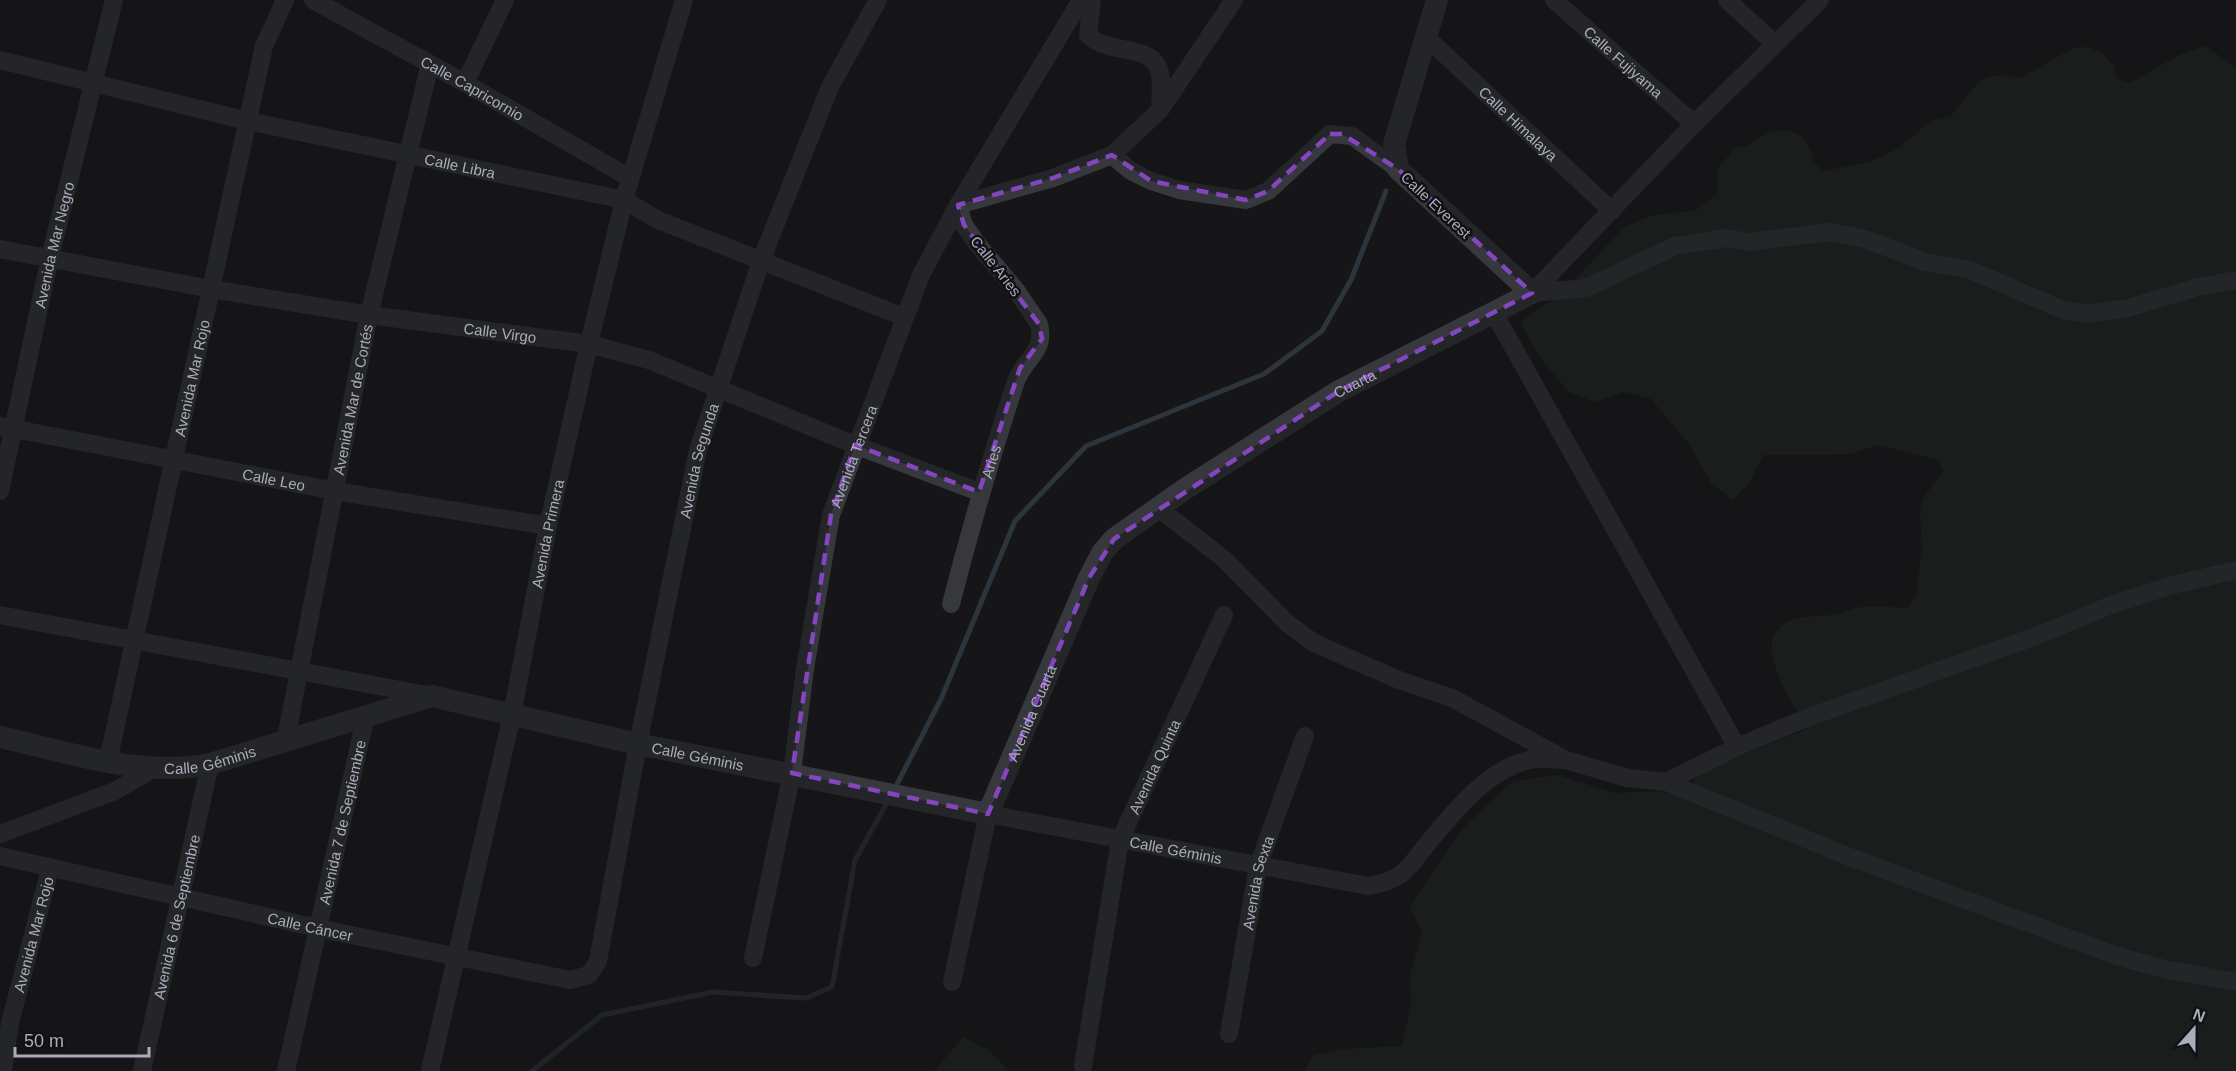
<svg xmlns="http://www.w3.org/2000/svg" width="2236" height="1071" font-family="Helvetica,sans-serif">
<style>
.green{fill:#1e261f}
.lines{fill:none;stroke-linecap:round;stroke-linejoin:round}
.stream{stroke:#2c353c;stroke-width:5}
.minor{stroke:#37383d;stroke-width:18}
.tertiary{stroke:#37383d;stroke-width:22}
.marked{fill:none;stroke:#8446be;stroke-width:4.5;stroke-dasharray:12 8;stroke-linejoin:round}
.labels{text-anchor:middle;dominant-baseline:central;stroke-width:5;stroke-linejoin:round;paint-order:stroke}
.street-label{font-size:15px;fill:#a8adb8;stroke:#111113}
</style>
<rect width="100%" height="100%" fill="#161618"/>
<g class="green">
<path d="M2206,46L2236,68V1071H1304L1314,1055L1343,1049L1402,1046L1411,1005L1410,975L1422,933L1410,906L1464,827L1513,781L1558,775L1614,793L1660,791L1690,799L1695,774L1807,729C1794,704 1771,674 1772,645C1773,615 1811,617 1831,615C1842,614 1852,608 1862,607C1877,605 1893,608 1908,608L1916,595L1922,551L1920,508L1925,495L1944,471L1935,459L1879,445L1851,454L1763,455L1750,482L1733,500L1711,483L1689,444L1651,399L1623,392L1595,402L1569,392L1541,359L1520,322L1564,292L1623,228L1650,216L1696,210L1718,193L1717,170L1735,148C1750,146 1749,144 1761,137C1786,122 1808,133 1813,161L1824,171L1869,162L1897,149L1931,121L1951,116L1979,81L1993,76L2023,77L2073,48L2089,47L2103,54L2113,65L2117,79L2130,83L2177,56Z"/>
<path d="M963,1037L990,1051L1008,1071H934Z"/>
</g>
<g class="lines">
<g class="stream">
<path d="M894,790L941,699L1015,521L1086,446L1264,374L1322,331L1351,280L1386,191"/>
<path d="M532,1071L602,1015L713,992L806,998L832,987L855,860L888,801"/>
</g>
<g class="minor">
<path id="s1" d="M313,0L465,83L630,178"/>
<path d="M1092,0L1088,35C1108,55 1148,44 1158,67C1163,78 1160,98 1160,110"/>
<path id="s2" d="M1554,0L1694,124"/>
<path d="M1727,0L1774,43"/>
<path id="s3" d="M1425,36L1612,211"/>
<path id="s4" d="M0,60L248,121L624,200L658,220L904,317"/>
<path d="M465,83L505,0"/>
<path d="M1112,155L1131,171L1151,181L1179,190L1246,200L1268,191L1330,134L1352,136L1398,169"/>
<path id="s5" d="M0,249L211,289L369,315L589,344L649,360L855,445L979,492"/>
<path d="M1532,293L1586,288L1675,246L1726,238L1749,242L1831,232L1865,239L1925,262L1970,270L2063,310L2088,314L2128,308L2198,287L2236,280"/>
<path d="M1532,293L1694,124L1820,0"/>
<path d="M1494,313L1737,747"/>
<path id="s6" d="M0,426L335,491L548,526"/>
<path id="s7" d="M0,491L50,257L114,0"/>
<path d="M1158,508L1224,559L1287,623L1314,643L1399,680L1452,698L1566,760L1627,778L1666,782L1850,857L2117,956L2168,970L2236,982"/>
<path id="s8" d="M951,604C970,530 991,457 1015,384C1024,356 1046,354 1039,324L1016,290L978,245L964,225L958,205L1053,178L1112,155L1160,110L1234,0"/>
<path d="M0,615L432,696"/>
<path id="s9" d="M286,738L369,315L430,64"/>
<path id="s10" d="M108,761L264,46L285,0"/>
<path d="M1666,782L1737,747L1804,719L2036,636L2111,605L2173,585L2236,570"/>
<path d="M0,834L115,791L153,769"/>
<path id="s11" d="M0,856L317,928L570,980L589,975L598,961L638,744L698,450L761,261L830,87L878,0"/>
<path id="s12" d="M753,958L792,773L805,669L831,515L921,275L958,205L1081,0"/>
<path id="s13" d="M952,982L988,814L1368,886C1403,881 1408,868 1428,843C1455,810 1491,765 1535,759C1544,758 1554,760 1563,760"/>
<path id="s14" d="M1229,1034L1258,866L1305,736"/>
<path id="s15" d="M1083,1066L1120,840L1224,615"/>
<path id="s16" d="M3,1071L10,1023L50,869"/>
<path id="s17" d="M142,1071L210,764"/>
<path id="s18" d="M286,1071L366,715"/>
<path id="s19" d="M430,1071L512,715L548,526L589,344L624,200L684,0"/>
</g>
<path class="tertiary" id="s20" d="M0,737C68,752 141,778 210,764L432,696L638,744L988,814L1089,578L1102,553L1114,539L1185,489L1339,391L1532,293L1398,169L1394,144L1437,0"/>
</g>
<path d="M0 0H2236V1071H0ZM1330,134H1342L1398,169L1532,293L1339,391L1114,539L1089,578L988,814L792,773L831,515L855,445L979,492L1020,368L1042,339L1039,324L964,225L958,205L1053,178L1112,155L1151,181L1246,200L1268,191Z" fill="#161618" fill-opacity=".55" fill-rule="evenodd"/>
<path class="marked" d="M1330,134H1342L1398,169L1532,293L1339,391L1114,539L1089,578L988,814L792,773L831,515L855,445L979,492L1020,368L1042,339L1039,324L964,225L958,205L1053,178L1112,155L1151,181L1246,200L1268,191Z"/>
<g class="labels">
<g class="street-label">
<text stroke="none"><textPath href="#s2" startOffset="93">Calle Fujiyama</textPath></text>
<text stroke="none"><textPath href="#s1" startOffset="182">Calle Capricornio</textPath></text>
<text stroke="none"><textPath href="#s3" startOffset="128">Calle Himalaya</textPath></text>
<text stroke="none"><textPath href="#s4" startOffset="472">Calle Libra</textPath></text>
<text transform="translate(1436 205) rotate(43)">Calle Everest</text>
<text stroke="none"><textPath href="#s7" startOffset="252">Avenida Mar Negro</textPath></text>
<text transform="translate(996 266) rotate(52)">Calle Aries</text>
<text stroke="none"><textPath href="#s5" startOffset="507">Calle Virgo</textPath></text>
<text stroke="none"><textPath href="#s10" startOffset="392">Avenida Mar Rojo</textPath></text>
<text stroke="none"><textPath href="#s20" startOffset="1604">Cuarta</textPath></text>
<text stroke="none"><textPath href="#s9" startOffset="345">Avenida Mar de Cortés</textPath></text>
<text stroke="none"><textPath href="#s12" startOffset="513">Avenida Tercera</textPath></text>
<text stroke="none"><textPath href="#s8" startOffset="148">Aries</textPath></text>
<text stroke="none"><textPath href="#s11" startOffset="1130">Avenida Segunda</textPath></text>
<text stroke="none"><textPath href="#s6" startOffset="279">Calle Leo</textPath></text>
<text stroke="none"><textPath href="#s19" startOffset="550">Avenida Primera</textPath></text>
<text stroke="none"><textPath href="#s20" startOffset="1124">Avenida Cuarta</textPath></text>
<text stroke="none"><textPath href="#s20" startOffset="718">Calle Géminis</textPath></text>
<text stroke="none"><textPath href="#s20" startOffset="214">Calle Géminis</textPath></text>
<text stroke="none"><textPath href="#s15" startOffset="310">Avenida Quinta</textPath></text>
<text stroke="none"><textPath href="#s18" startOffset="255">Avenida 7 de Septiembre</textPath></text>
<text stroke="none"><textPath href="#s13" startOffset="363">Calle Géminis</textPath></text>
<text stroke="none"><textPath href="#s14" startOffset="154">Avenida Sexta</textPath></text>
<text stroke="none"><textPath href="#s17" startOffset="158">Avenida 6 de Septiembre</textPath></text>
<text stroke="none"><textPath href="#s11" startOffset="318">Calle Cáncer</textPath></text>
<text stroke="none"><textPath href="#s16" startOffset="140">Avenida Mar Rojo</textPath></text>
</g>
</g>
<g transform="translate(2194 1029) rotate(21)" stroke="#111113" stroke-width="4.5" paint-order="stroke">
<path d="M0-4.5L10 22L0 15L-10 22Z" fill="#a8adb8"/>
<text y="-9" font-size="16" font-weight="bold" text-anchor="middle" fill="#a8adb8">N</text>
</g>
<path d="M15 1047v9h134v-9" fill="none" stroke="#a8adb8" stroke-width="3"/>
<text x="24" y="1047" font-size="18" fill="#a8adb8" stroke="#111113" stroke-width="4.5" paint-order="stroke">50 m</text>
</svg>
